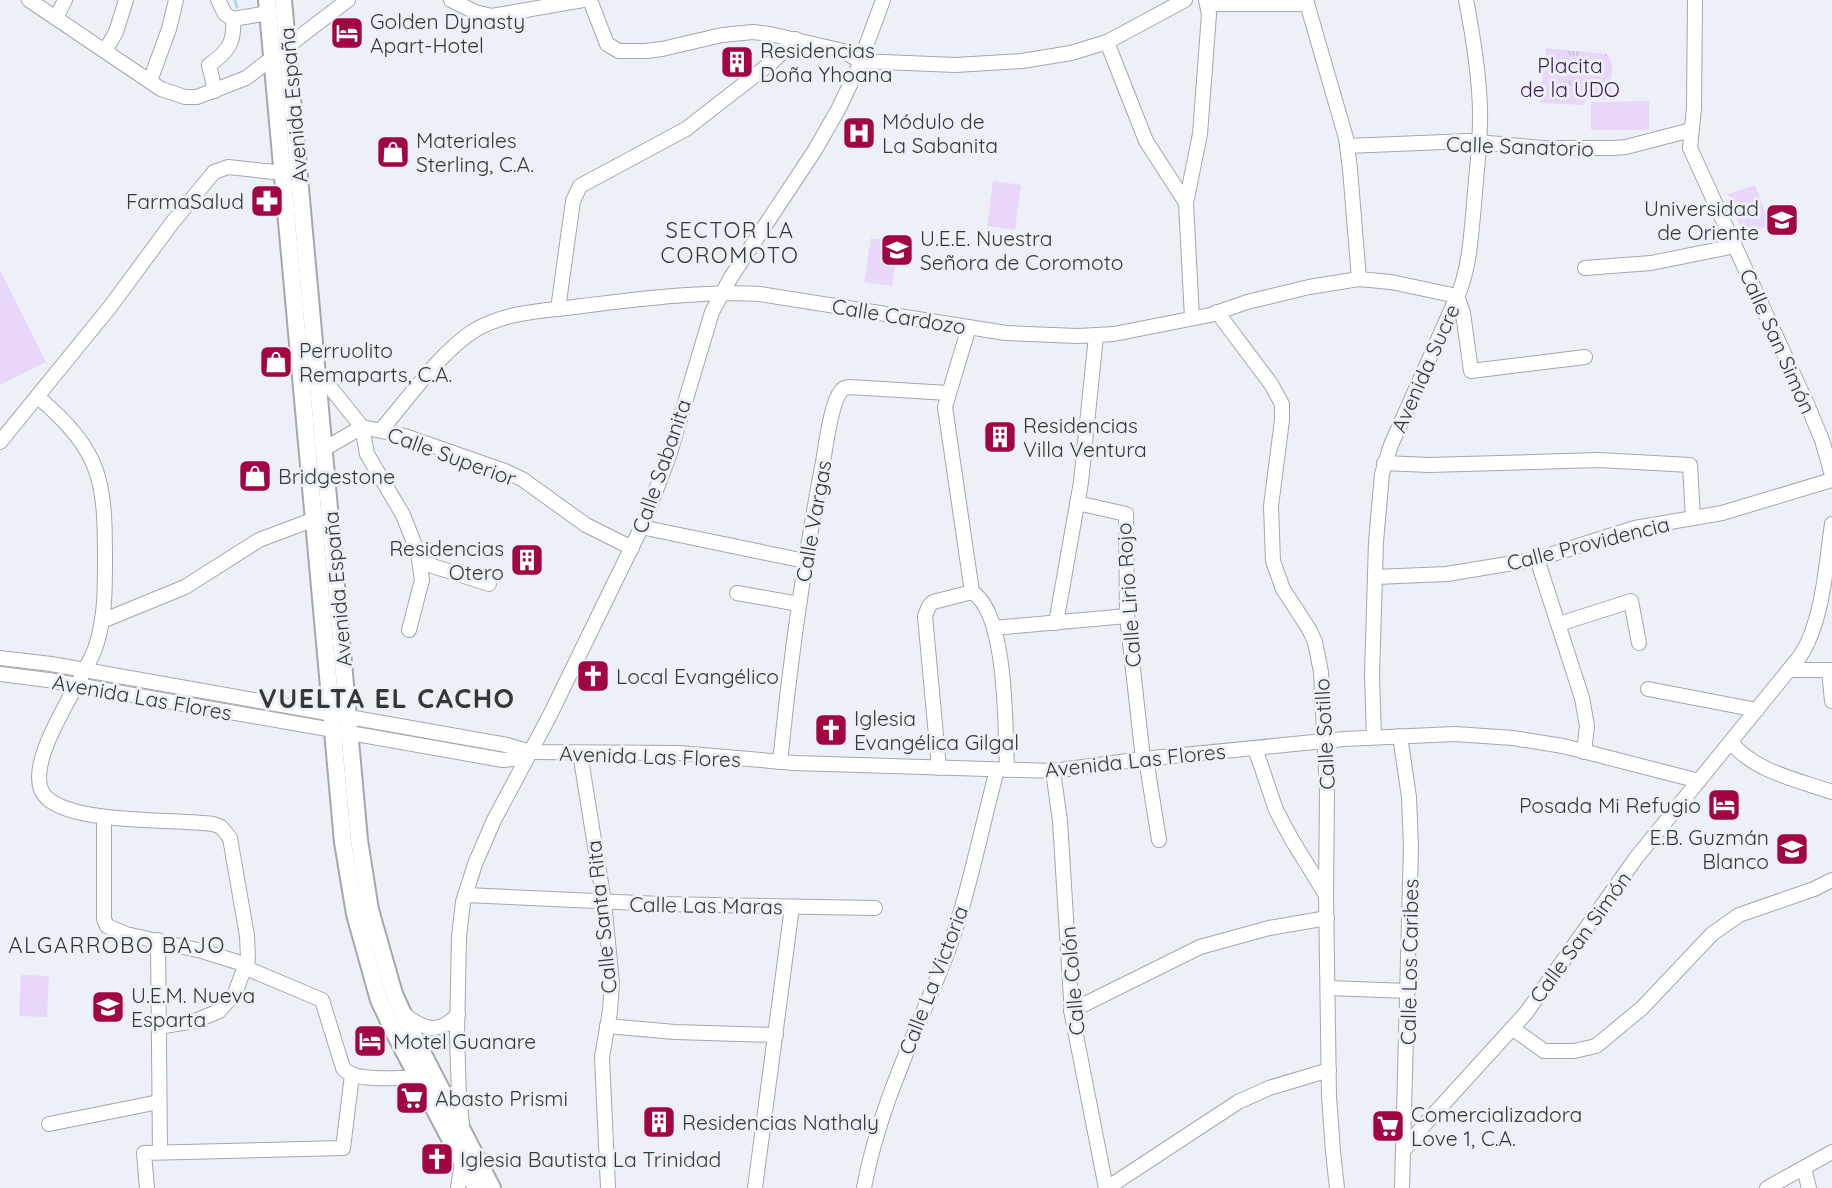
<svg xmlns="http://www.w3.org/2000/svg" width="1832" height="1188" font-family="Quicksand,sans-serif">
<style>
.park{fill:url(#park-tufts)}
.pitch{fill:#e9d7fa}
.lines{fill:none;stroke-linecap:round;stroke-linejoin:round}
.stream{stroke:#a6dcf4;stroke-width:3}
.minor-casing{stroke:#a4a7ae;stroke-width:16}
.major-casing{stroke:#a4a7ae;stroke-width:20}
.minor{stroke:#fff;stroke-width:14}
.major{stroke:#fff;stroke-width:16}
.labels{text-anchor:middle;dominant-baseline:central;stroke-width:6;stroke-linejoin:round;paint-order:stroke}
.poi-label{font-size:21px;fill:#36373a;stroke:#edf0f7;text-anchor:start}
.park-label{font-size:21px;fill:#3e2054;stroke:#edf0f7}
.street-label{font-size:21px;fill:#36373a;stroke:#edf0f7}
.neighbourhood-label{font-size:22px;letter-spacing:1.5px;fill:#36373a;stroke:#edf0f7}
.district-label{font-size:27px;font-weight:bold;letter-spacing:1.5px;fill:#36373a;stroke:#edf0f7}
</style>
<defs>
<pattern id="park-tufts" width="24" height="20" patternUnits="userSpaceOnUse" patternTransform="scale(1.5)"><rect width="24" height="20" fill="#e9d7fa"/><path d="M3 7l-1-3M5 7V3M7 7l1-3M15 17l-1-3M17 17v-4M19 17l1-3" fill="none" stroke="#c8b9d7"/></pattern>
</defs>
<rect width="100%" height="100%" fill="#edf0f7"/>
<path class="park" d="M1546,48L1607,54L1612,65L1611,100L1586,98L1585,105L1540,103Z"/>
<g class="pitch">
<path d="M1649,101V130H1591V102Z"/>
<path d="M993,181L1021,185L1015,230L987,226Z"/>
<path d="M1755,185L1770,225L1743,235L1728,194Z"/>
<path d="M871,238L899,242L892,286L864,282Z"/>
<path d="M0,270L46,362L0,385Z"/>
<path d="M21,975L49,976L47,1017L19,1016Z"/>
</g>
<g class="lines">
<path class="stream" d="M235,0L237,7"/>
<g class="minor-casing">
<g id="minor">
<path d="M29,0L161,89L185,97H197L246,78L348,0"/>
<path d="M218,0L225,14L233,19"/>
<path d="M451,0L475,12L492,16L583,0"/>
<path d="M590,0L607,44L619,51H646L662,49L722,35L753,32L770,34L843,51L860,61L955,65L1022,61L1071,53L1107,42L1185,0"/>
<path d="M1306,0L1346,138L1350,169L1359,279"/>
<path d="M1695,0L1694,108L1690,148L1807,404L1822,440L1832,475"/>
<path d="M1207,4H1305"/>
<path d="M56,18L65,0"/>
<path d="M1107,42L1146,141L1186,203"/>
<path d="M105,51L116,32L126,0"/>
<path d="M150,81L169,29L176,0"/>
<path d="M215,91L209,65C228,52 235,42 233,19L268,13"/>
<path d="M1347,146L1468,141L1543,148H1613L1626,147L1691,130"/>
<path d="M1585,268L1651,263L1735,246"/>
<path d="M558,309L573,201L580,186L686,129L771,63L796,39"/>
<path d="M1217,312L1271,384L1282,404V420L1271,506L1273,561L1283,589L1309,629L1315,642L1321,672L1327,791L1326,895L1329,1096L1333,1152L1337,1188"/>
<path d="M1192,318L1186,203L1200,134L1209,14L1206,0"/>
<path d="M969,327L945,407L972,592"/>
<path d="M317,371L362,427L367,454L403,515L418,553L422,580L409,630"/>
<path d="M38,397C102,452 105,480 105,561C105,590 105,618 96,646C87,677 14,771 48,799C78,824 173,819 213,824L221,827L230,838L247,936L248,959L235,993L219,1011L195,1021L158,1027"/>
<path d="M381,430C408,399 441,351 475,330C507,311 546,311 582,306C640,299 701,291 760,294L1006,333L1078,336L1114,334L1210,315L1247,302L1309,287L1359,279L1391,282L1457,296L1463,313L1471,371L1585,357"/>
<path d="M0,442L110,307L172,223L214,172L228,167L283,173"/>
<path d="M324,449L362,427L405,436L505,471L522,479L586,525L632,548"/>
<path d="M1384,463L1429,465L1599,460L1690,465L1693,518"/>
<path d="M1077,503L1126,514L1127,616L1143,759"/>
<path d="M641,527L805,561"/>
<path d="M1537,559L1582,698L1587,726L1584,752"/>
<path d="M420,562L489,584"/>
<path d="M1375,577L1447,574L1537,559L1635,528L1722,513L1832,480"/>
<path d="M737,593L799,604"/>
<path d="M102,621L185,587L259,540L315,519"/>
<path d="M1056,623L1081,482L1096,336"/>
<path d="M1559,624L1631,601L1639,643"/>
<path d="M994,628L1127,616"/>
<path d="M0,658L51,664L507,745L530,752L679,753L795,763L1053,771L1143,759L1344,739L1455,734L1513,738L1563,746L1699,781"/>
<path d="M1790,670H1832"/>
<path d="M1829,670L1832,701"/>
<path d="M0,674L48,680L503,760L513,759L530,752"/>
<path d="M1648,689L1757,710"/>
<path d="M1400,736L1409,797L1411,846L1402,1188"/>
<path d="M1374,737L1372,675L1376,542L1382,474L1391,445L1460,290C1470,263 1471,234 1474,205C1476,173 1481,141 1480,109C1479,72 1473,36 1466,0"/>
<path d="M1731,742C1753,771 1798,780 1832,792"/>
<path d="M1255,748L1276,810L1292,840L1326,895"/>
<path d="M580,753L604,902L612,983L610,1011L602,1057L608,1188"/>
<path d="M1146,759L1159,840"/>
<path d="M780,762C790,661 804,561 823,462C826,445 831,403 841,391C843,388 845,388 849,387L948,393"/>
<path d="M939,768L925,616L929,606L933,602L972,592C1008,613 1005,731 1007,770"/>
<path d="M1053,771L1060,821L1072,1015L1106,1188"/>
<path d="M104,817V919L107,926L126,934L202,951L247,965"/>
<path d="M465,895L661,904L875,908"/>
<path d="M158,940L160,1152"/>
<path d="M246,968L322,1000L343,1068C354,1083 399,1077 417,1078"/>
<path d="M1328,988L1408,991"/>
<path d="M1071,1011L1200,947L1269,928L1327,918"/>
<path d="M403,1013C422,1029 439,1036 458,1014"/>
<path d="M607,1026L675,1032L776,1035"/>
<path d="M1512,1028L1544,1051H1574L1596,1046L1642,1008L1712,934L1739,915L1814,889L1832,880"/>
<path d="M49,1124L159,1102"/>
<path d="M462,1124L459,1097L457,1036L459,937L463,902L475,864L494,820L549,717L644,522L669,456L712,312L731,277L815,150L839,108L858,68L883,0"/>
<path d="M1403,1151L1425,1124L1526,1013L1636,858L1801,655C1823,620 1826,565 1832,524"/>
<path d="M1804,1168L1809,1188"/>
<path d="M147,1188L144,1153L343,1148L352,1075"/>
<path d="M458,1188L462,1162"/>
<path d="M755,1188L792,907"/>
<path d="M864,1188C879,1105 918,1029 948,951C969,892 981,830 997,770"/>
<path d="M1107,1188L1238,1102L1269,1088L1329,1070"/>
<path d="M1767,1188L1832,1152"/>
</g>
</g>
<g class="major-casing">
<g id="major">
<path d="M267,0L343,842L355,914L379,1000L395,1034L476,1188"/>
<path d="M283,0L359,840L370,910L394,994L409,1027L492,1188"/>
</g>
</g>
<use href="#minor" class="minor"/>
<use href="#major" class="major"/>
</g>
<defs>
<g id="hotel-square" transform="scale(1.725)"><rect x="-9" y="-9" width="18" height="18" rx="4" fill="#a10543" stroke="#edf0f7"/><path d="M-6-4.5h1.5V1H6V5H4.5V3h-9V5H-6ZM-4 0a1.8 1.8 0 1 1 3.6 0ZM.5 0V-2.5h3Q6-2.5 6 0Z" fill="#fff"/></g>
<g id="building-square" transform="scale(1.725)"><rect x="-9" y="-9" width="18" height="18" rx="4" fill="#a10543" stroke="#edf0f7"/><path d="M-4-6H4V6H1V3H-1V6H-4ZM-2.5-4.3h1.7v1.8h-1.7ZM.8-4.3h1.7v1.8H.8ZM-2.5-1h1.7V.8h-1.7ZM.8-1h1.7V.8H.8Z" fill="#fff"/></g>
<g id="hospital-square" transform="scale(1.725)"><rect x="-9" y="-9" width="18" height="18" rx="4" fill="#a10543" stroke="#edf0f7"/><path d="M-5-5h3v3.5h4V-5h3V5h-3V1.5h-4V5h-3Z" fill="#fff"/></g>
<g id="shop-square" transform="scale(1.725)"><rect x="-9" y="-9" width="18" height="18" rx="4" fill="#a10543" stroke="#edf0f7"/><path d="M-5-2.5h2.3a2.7 3.5 0 0 1 5.4 0H5L5.5 6h-11ZM-1.5-2.5h3a1.5 2.3 0 0 0-3 0Z" fill="#fff"/></g>
<g id="pharmacy-square" transform="scale(1.725)"><rect x="-9" y="-9" width="18" height="18" rx="4" fill="#a10543" stroke="#edf0f7"/><path d="M-2-6h4v4h4v4h-4v4h-4v-4h-4v-4h4Z" fill="#fff"/></g>
<g id="university-square" transform="scale(1.725)"><rect x="-9" y="-9" width="18" height="18" rx="4" fill="#a10543" stroke="#edf0f7"/><path d="M0-5L7-2L0 1L-7-2ZM-4 1L0 2.5L4 1V4Q0 6-4 4Z" fill="#fff"/></g>
<g id="school-square" transform="scale(1.725)"><rect x="-9" y="-9" width="18" height="18" rx="4" fill="#a10543" stroke="#edf0f7"/><path d="M0-5L7-2L0 1L-7-2ZM-4 1L0 2.5L4 1V4Q0 6-4 4Z" fill="#fff"/></g>
<g id="church-square" transform="scale(1.725)"><rect x="-9" y="-9" width="18" height="18" rx="4" fill="#a10543" stroke="#edf0f7"/><path d="M-1.2-6h2.4v3.5h3.3v2.4h-3.3V6h-2.4V-.1h-3.3v-2.4h3.3Z" fill="#fff"/></g>
<g id="supermarket-square" transform="scale(1.725)"><rect x="-9" y="-9" width="18" height="18" rx="4" fill="#a10543" stroke="#edf0f7"/><path d="M-6-5.5h2.5l.6 2H6L4.5 2H-2.5L-4.4-4H-6ZM-1.5 3.2a1.3 1.3 0 1 0 .1 0ZM3 3.2a1.3 1.3 0 1 0 .1 0Z" fill="#fff"/></g>
</defs>
<g fill-rule="evenodd">
<use href="#hotel-square" x="347" y="33"/>
<use href="#building-square" x="737" y="62"/>
<use href="#hospital-square" x="859" y="133"/>
<use href="#shop-square" x="393" y="152"/>
<use href="#pharmacy-square" x="267" y="201"/>
<use href="#university-square" x="1782" y="220"/>
<use href="#school-square" x="897" y="250"/>
<use href="#shop-square" x="276" y="362"/>
<use href="#building-square" x="1000" y="437"/>
<use href="#shop-square" x="255" y="476"/>
<use href="#building-square" x="527" y="560"/>
<use href="#church-square" x="593" y="676"/>
<use href="#church-square" x="831" y="730"/>
<use href="#hotel-square" x="1724" y="805"/>
<use href="#school-square" x="1792" y="849"/>
<use href="#school-square" x="108" y="1007"/>
<use href="#hotel-square" x="370" y="1041"/>
<use href="#supermarket-square" x="412" y="1098"/>
<use href="#building-square" x="659" y="1122"/>
<use href="#supermarket-square" x="1388" y="1126"/>
<use href="#church-square" x="437" y="1159"/>
</g>
<g class="labels">
<g class="poi-label">
<text x="370" y="21">Golden Dynasty<tspan x="370" dy="24">Apart-Hotel</tspan></text>
<text x="760" y="50">Residencias<tspan x="760" dy="24">Doña Yhoana</tspan></text>
<text x="882" y="121">Módulo de<tspan x="882" dy="24">La Sabanita</tspan></text>
<text x="416" y="140">Materiales<tspan x="416" dy="24">Sterling, C.A.</tspan></text>
<text x="244" y="201" text-anchor="end">FarmaSalud</text>
<text x="1759" y="208" text-anchor="end">Universidad<tspan x="1759" dy="24">de Oriente</tspan></text>
<text x="920" y="238">U.E.E. Nuestra<tspan x="920" dy="24">Señora de Coromoto</tspan></text>
<text x="299" y="350">Perruolito<tspan x="299" dy="24">Remaparts, C.A.</tspan></text>
<text x="1023" y="425">Residencias<tspan x="1023" dy="24">Villa Ventura</tspan></text>
<text x="278" y="476">Bridgestone</text>
<text x="504" y="548" text-anchor="end">Residencias<tspan x="504" dy="24">Otero</tspan></text>
<text x="616" y="676">Local Evangélico</text>
<text x="854" y="718">Iglesia<tspan x="854" dy="24">Evangélica Gilgal</tspan></text>
<text x="1701" y="805" text-anchor="end">Posada Mi Refugio</text>
<text x="1769" y="837" text-anchor="end">E.B. Guzmán<tspan x="1769" dy="24">Blanco</tspan></text>
<text x="131" y="995">U.E.M. Nueva<tspan x="131" dy="24">Esparta</tspan></text>
<text x="393" y="1041">Motel Guanare</text>
<text x="435" y="1098">Abasto Prismi</text>
<text x="1411" y="1114">Comercializadora<tspan x="1411" dy="24">Love 1, C.A.</tspan></text>
<text x="682" y="1122">Residencias Nathaly</text>
<text x="460" y="1159">Iglesia Bautista La Trinidad</text>
</g>
<g class="park-label">
<text x="1570" y="65">Placita<tspan x="1570" dy="24">de la UDO</tspan></text>
</g>
<g class="street-label">
<text transform="translate(293 105) rotate(-95)">Avenida España</text>
<text transform="translate(1520 146) rotate(2)">Calle Sanatorio</text>
<text transform="translate(899 316) rotate(9)">Calle Cardozo</text>
<text transform="translate(1778 341) rotate(66)">Calle San Simón</text>
<text transform="translate(1425 368) rotate(-66)">Avenida Sucre</text>
<text transform="translate(452 456) rotate(20)">Calle Superior</text>
<text transform="translate(661 466) rotate(-71)">Calle Sabanita</text>
<text transform="translate(813 521) rotate(-80)">Calle Vargas</text>
<text transform="translate(1588 543) rotate(-14)">Calle Providencia</text>
<text transform="translate(337 589) rotate(-95)">Avenida España</text>
<text transform="translate(1128 595) rotate(-94)">Calle Lirio Rojo</text>
<text transform="translate(142 697) rotate(10)">Avenida Las Flores</text>
<text transform="translate(1324 734) rotate(-93)">Calle Sotillo</text>
<text transform="translate(650 756) rotate(2)">Avenida Las Flores</text>
<text transform="translate(1135 760) rotate(-6)">Avenida Las Flores</text>
<text transform="translate(706 905) rotate(1)">Calle Las Maras</text>
<text transform="translate(601 917) rotate(-96)">Calle Santa Rita</text>
<text transform="translate(1580 937) rotate(-54)">Calle San Simón</text>
<text transform="translate(1409 962) rotate(-89)">Calle Los Caribes</text>
<text transform="translate(933 980) rotate(-69)">Calle La Victoria</text>
<text transform="translate(1072 981) rotate(-95)">Calle Colón</text>
</g>
<g class="neighbourhood-label">
<text x="730" y="230">SECTOR LA<tspan x="730" dy="25">COROMOTO</tspan></text>
<text x="117" y="945">ALGARROBO BAJO</text>
</g>
<g class="district-label">
<text x="387" y="698">VUELTA EL CACHO</text>
</g>
</g>
</svg>
